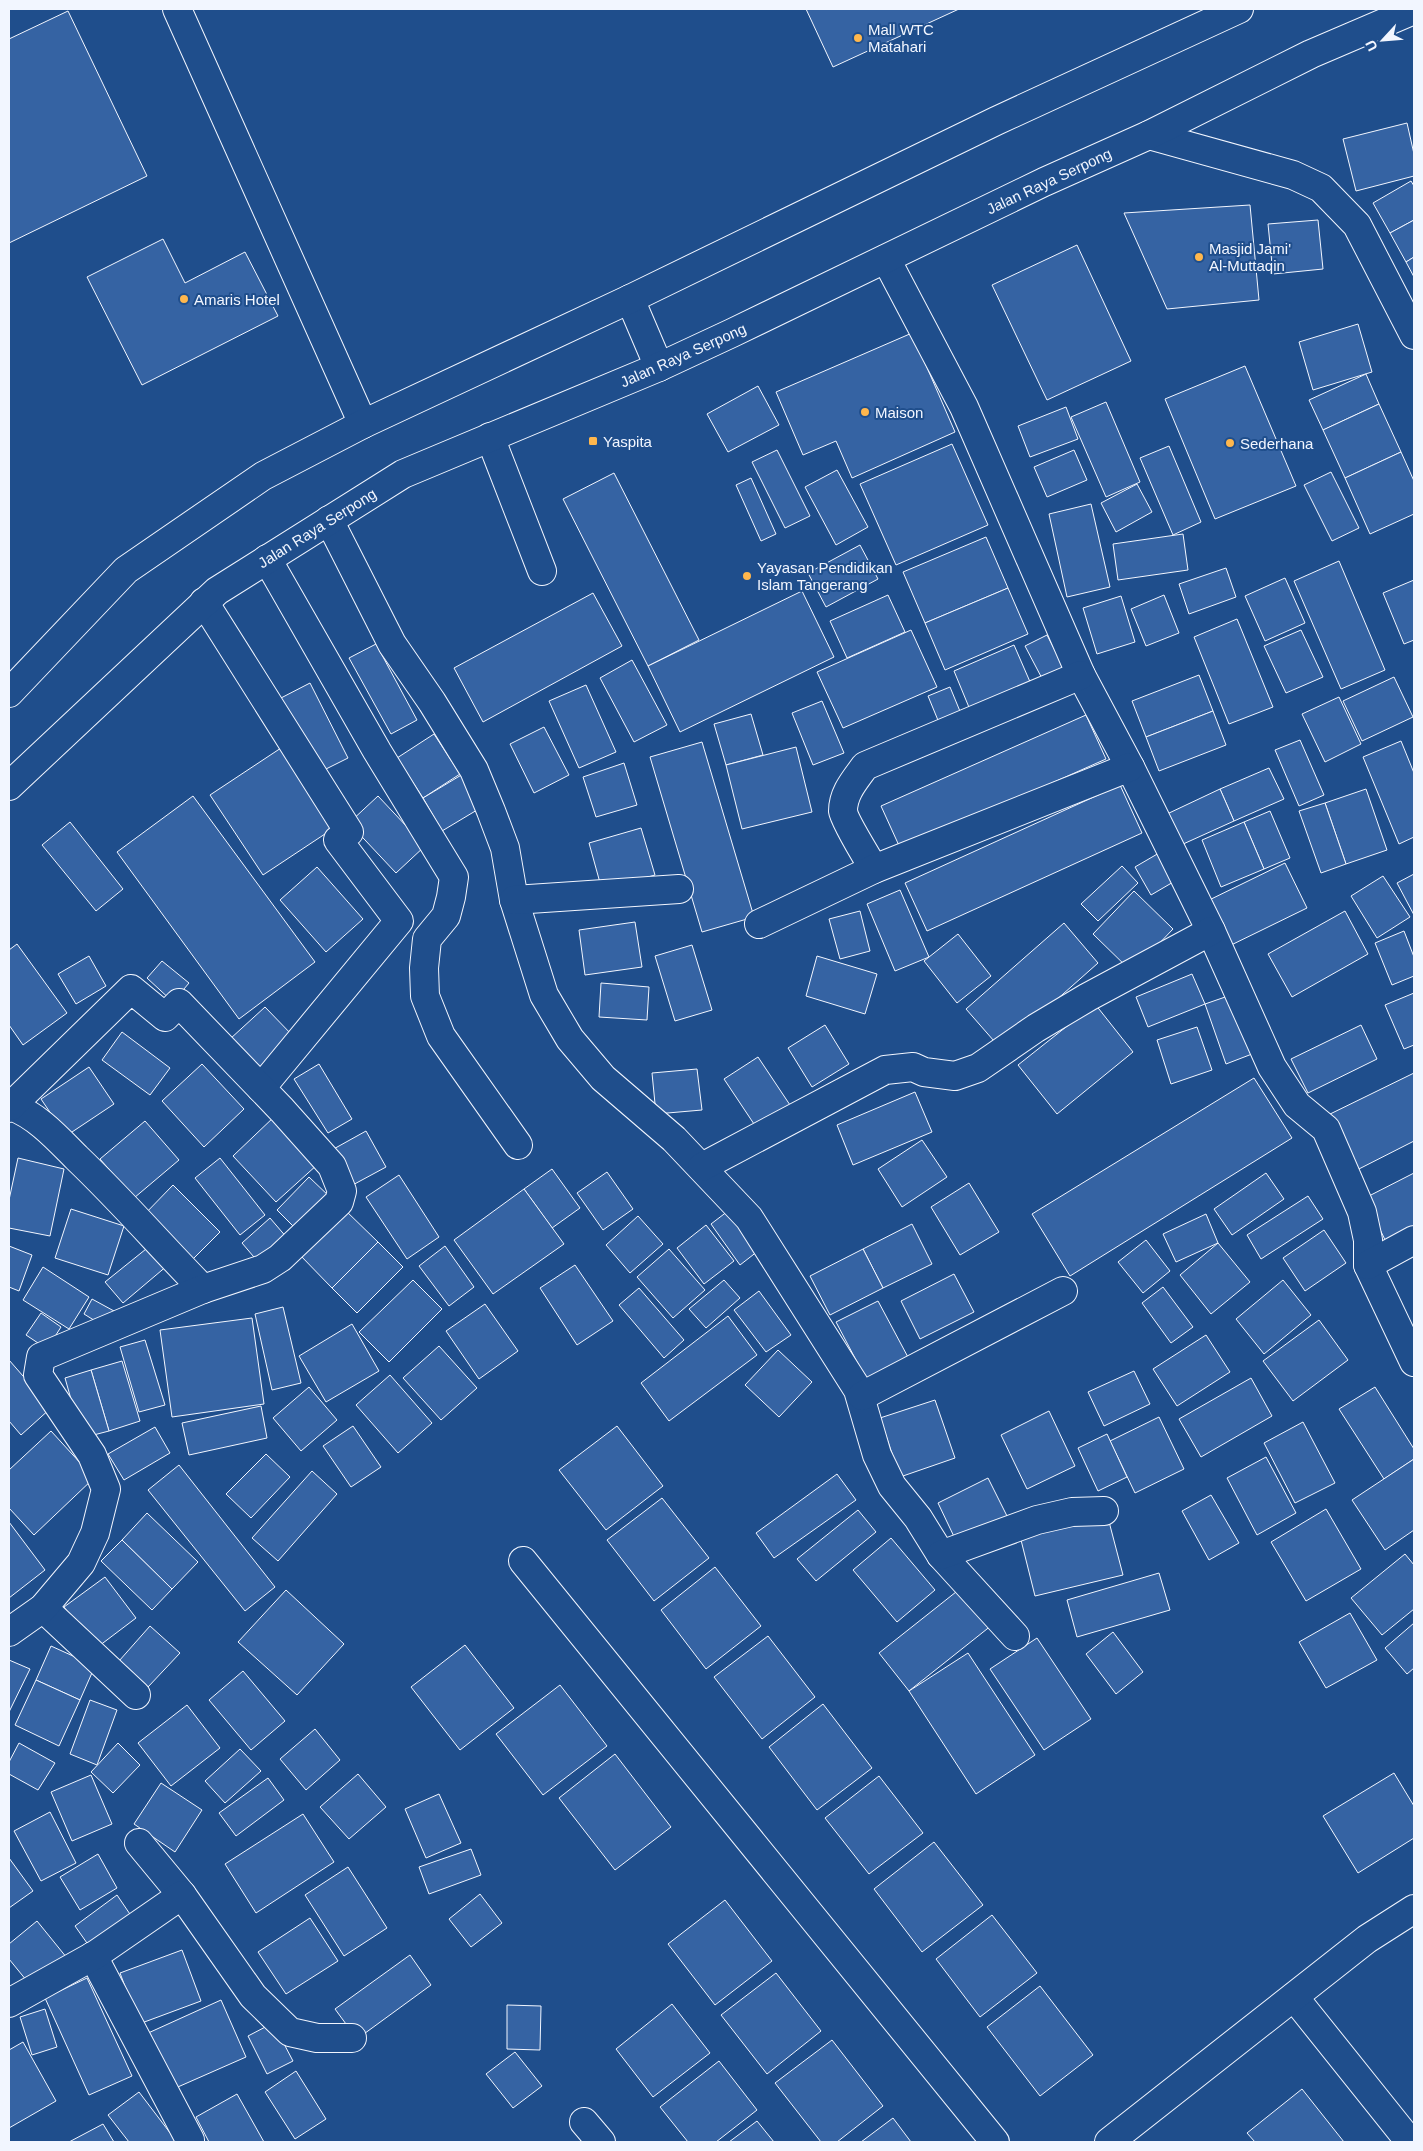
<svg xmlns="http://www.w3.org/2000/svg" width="1423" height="2151" font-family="Helvetica,sans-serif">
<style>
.building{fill:#3563a3;stroke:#f2f6ff}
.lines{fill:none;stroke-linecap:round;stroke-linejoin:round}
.minor-casing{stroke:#f2f6ff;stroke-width:30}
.primary-casing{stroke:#f2f6ff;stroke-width:30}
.minor{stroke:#1f4e8c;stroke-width:28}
.primary{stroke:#1f4e8c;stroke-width:28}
.poi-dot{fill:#ffb74d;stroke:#1f4e8c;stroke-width:2}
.labels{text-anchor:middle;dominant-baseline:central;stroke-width:4;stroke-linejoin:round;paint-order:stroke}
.poi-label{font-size:15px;fill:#f2f6ff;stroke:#1f4e8c;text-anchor:start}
.street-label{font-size:15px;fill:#f2f6ff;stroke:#1f4e8c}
</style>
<rect width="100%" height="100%" fill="#1f4e8c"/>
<g class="building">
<path d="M806,9H959L833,67Z"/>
<path d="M68,11L147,176L9,243V39Z"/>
<path d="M1407,123L1414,154V176L1356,191L1343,139Z"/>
<path d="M1411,181L1414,186V220L1390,233L1373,203Z"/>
<path d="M1250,205L1259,300L1167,309L1124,213Z"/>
<path d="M1318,220L1323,269L1273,274L1268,224Z"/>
<path d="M1414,220V257L1406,262L1390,233Z"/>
<path d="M163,239L185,283L245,252L278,316L142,385L87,277Z"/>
<path d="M1077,245L1131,361L1047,400L992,285Z"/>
<path d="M1414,257V277L1406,262Z"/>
<path d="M1358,324L1372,372L1313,390L1299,342Z"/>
<path d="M912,333L955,432L852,478L836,441L803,455L776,392Z"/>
<path d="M1245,366L1296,486L1215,519L1165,399Z"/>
<path d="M1366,374L1379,404L1323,430L1309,400Z"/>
<path d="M758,386L779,425L728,452L707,414Z"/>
<path d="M1106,402L1140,482L1106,497L1071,417Z"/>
<path d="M1379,404L1401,452L1345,478L1323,430Z"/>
<path d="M1066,407L1078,439L1030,457L1018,426Z"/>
<path d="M952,444L988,525L896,565L860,484Z"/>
<path d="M1169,446L1201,522L1173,535L1140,458Z"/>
<path d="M777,450L810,516L785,528L752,462Z"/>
<path d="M1074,450L1087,480L1047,497L1034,467Z"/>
<path d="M1401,452L1414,481V514L1370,534L1345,478Z"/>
<path d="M837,470L868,527L836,545L805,487Z"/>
<path d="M1331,472L1359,528L1332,541L1304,485Z"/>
<path d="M614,473L699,640L648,666L563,499Z"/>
<path d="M751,478L776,534L761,541L736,485Z"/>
<path d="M1137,484L1152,512L1116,532L1101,503Z"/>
<path d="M1091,504L1110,587L1067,597L1049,514Z"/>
<path d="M1183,534L1188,570L1118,580L1113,544Z"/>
<path d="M986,537L1008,588L925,623L903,572Z"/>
<path d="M860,545L878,579L826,607L808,573Z"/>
<path d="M1339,561L1385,670L1341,689L1294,581Z"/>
<path d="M1226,568L1236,597L1189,614L1179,584Z"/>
<path d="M1285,578L1305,623L1265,641L1245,596Z"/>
<path d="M1414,580V640L1404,644L1383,593Z"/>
<path d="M1008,588L1028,634L945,670L925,623Z"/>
<path d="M802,591L834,657L680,732L648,666Z"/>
<path d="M593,593L622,646L483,722L454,668Z"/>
<path d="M888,595L905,632L847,658L830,621Z"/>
<path d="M1164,595L1179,633L1146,646L1131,609Z"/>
<path d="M1121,596L1135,642L1097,654L1083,608Z"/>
<path d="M1237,619L1273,707L1229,724L1194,637Z"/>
<path d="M911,630L937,687L843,728L817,672Z"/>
<path d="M1301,630L1323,677L1286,693L1264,646Z"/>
<path d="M1047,635L1067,674L1046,686L1025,646Z"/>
<path d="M376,644L417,720L391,734L349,658Z"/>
<path d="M1014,645L1034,691L973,717L954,671Z"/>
<path d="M632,660L667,725L634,742L600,678Z"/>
<path d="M1199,675L1213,711L1146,737L1132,701Z"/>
<path d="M1394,677L1413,717L1362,741L1343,701Z"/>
<path d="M310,683L348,758L316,774L279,699Z"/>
<path d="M586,685L616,752L579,768L549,701Z"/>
<path d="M950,687L964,721L942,730L928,696Z"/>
<path d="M1339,697L1361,744L1325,762L1302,714Z"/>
<path d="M822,701L844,753L813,765L792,713Z"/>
<path d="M1213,711L1226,745L1159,771L1146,737Z"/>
<path d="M751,714L763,755L726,765L714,724Z"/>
<path d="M1086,715L1106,759L901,850L881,806Z"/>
<path d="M544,727L569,775L534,793L510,744Z"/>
<path d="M434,734L460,774L423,798L397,758Z"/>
<path d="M1300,740L1324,795L1299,806L1275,750Z"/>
<path d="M1401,741L1414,773V837L1399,844L1363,757Z"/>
<path d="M702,742L754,917L702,932L650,757Z"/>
<path d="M796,747L812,812L742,829L726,765Z"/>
<path d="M281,748L334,828L263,875L210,795Z"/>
<path d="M624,763L637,805L596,817L583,777Z"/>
<path d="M1269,768L1284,799L1234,821L1220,789Z"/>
<path d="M468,771L487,804L442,831L423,798Z"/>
<path d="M1120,785L1142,833L927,931L905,883Z"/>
<path d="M1220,789L1234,821L1181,845L1167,814Z"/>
<path d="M1366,789L1387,850L1346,864L1325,803Z"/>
<path d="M193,796L315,962L239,1019L117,852Z"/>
<path d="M378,796L425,846L396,873L349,823Z"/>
<path d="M1325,803L1346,864L1321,873L1299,811Z"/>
<path d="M1270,811L1290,858L1264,869L1244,822Z"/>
<path d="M70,822L123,889L96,911L42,845Z"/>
<path d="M1244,822L1264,869L1221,887L1202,840Z"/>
<path d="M641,828L655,875L602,890L589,843Z"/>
<path d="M1159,853L1175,881L1151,895L1135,867Z"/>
<path d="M1285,863L1307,908L1223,949L1201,904Z"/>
<path d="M1122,866L1138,883L1098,921L1081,904Z"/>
<path d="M317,867L363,919L326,952L280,900Z"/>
<path d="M1414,874V915L1397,883Z"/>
<path d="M1383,876L1410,917L1377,938L1351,896Z"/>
<path d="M900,890L929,957L895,971L867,904Z"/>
<path d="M1134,891L1173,929L1132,972L1093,934Z"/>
<path d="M860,911L870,951L840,959L829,919Z"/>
<path d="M1345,911L1368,954L1292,997L1268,954Z"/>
<path d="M635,922L642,967L585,975L579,930Z"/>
<path d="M1064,923L1098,963L1001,1049L966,1009Z"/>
<path d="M1404,931L1414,957V976L1392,985L1375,943Z"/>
<path d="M958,934L991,976L957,1003L924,961Z"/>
<path d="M17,944L67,1013L23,1045L9,1025V950Z"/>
<path d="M692,945L712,1010L675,1021L655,956Z"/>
<path d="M89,956L106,986L76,1004L58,974Z"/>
<path d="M817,956L877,974L865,1014L806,996Z"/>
<path d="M162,961L189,983L173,1002L147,978Z"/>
<path d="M1192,974L1205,1004L1148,1027L1136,997Z"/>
<path d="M601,983L649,987L647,1020L599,1017Z"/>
<path d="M1414,993V1045L1404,1049L1385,1005Z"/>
<path d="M1231,995L1252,1054L1226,1064L1205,1004Z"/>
<path d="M1095,1004L1133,1052L1057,1114L1018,1065Z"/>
<path d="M265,1007L294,1037L259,1072L230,1039Z"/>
<path d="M825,1025L849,1064L812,1087L788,1048Z"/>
<path d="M1361,1025L1377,1059L1308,1093L1291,1059Z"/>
<path d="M1197,1027L1212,1070L1171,1084L1157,1040Z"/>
<path d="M122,1032L170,1068L150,1095L102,1060Z"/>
<path d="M758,1057L792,1108L758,1130L724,1079Z"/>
<path d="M202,1064L244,1109L204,1147L162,1101Z"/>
<path d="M319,1064L352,1119L328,1133L294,1079Z"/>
<path d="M89,1067L114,1104L66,1136L41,1099Z"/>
<path d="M697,1069L702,1110L656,1114L652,1073Z"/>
<path d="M1414,1073V1141L1351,1173L1324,1117Z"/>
<path d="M1254,1078L1292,1138L1070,1276L1032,1214Z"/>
<path d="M915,1092L932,1132L853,1165L837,1125Z"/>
<path d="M275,1116L318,1164L276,1202L233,1156Z"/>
<path d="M145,1121L179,1160L134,1198L100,1159Z"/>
<path d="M366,1131L386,1167L349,1187L330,1151Z"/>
<path d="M922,1140L947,1177L902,1207L878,1169Z"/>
<path d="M18,1158L64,1169L50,1236L9,1228V1200Z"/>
<path d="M220,1158L265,1215L240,1235L195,1178Z"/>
<path d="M552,1169L580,1208L552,1228L524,1189Z"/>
<path d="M607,1172L633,1209L603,1230L577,1193Z"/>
<path d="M1266,1173L1284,1199L1232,1235L1214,1209Z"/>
<path d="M1414,1173V1230L1387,1244L1365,1198Z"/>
<path d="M399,1175L439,1237L407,1259L366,1197Z"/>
<path d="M309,1177L331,1198L299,1232L277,1210Z"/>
<path d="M969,1183L999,1232L960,1255L931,1207Z"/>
<path d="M173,1185L220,1232L187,1265L141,1218Z"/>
<path d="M524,1189L564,1244L493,1294L454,1240Z"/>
<path d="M1308,1196L1323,1219L1261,1259L1247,1235Z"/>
<path d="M71,1209L124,1226L108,1275L55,1258Z"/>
<path d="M344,1209L378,1242L332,1288L299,1254Z"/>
<path d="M728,1211L758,1251L740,1265L711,1224Z"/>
<path d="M1206,1214L1218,1243L1176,1262L1163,1234Z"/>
<path d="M638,1216L663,1244L630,1273L606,1245Z"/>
<path d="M270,1218L288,1239L259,1263L242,1243Z"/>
<path d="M912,1224L932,1264L883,1288L863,1249Z"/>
<path d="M706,1225L734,1261L704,1284L677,1248Z"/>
<path d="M1324,1230L1346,1263L1305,1291L1283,1258Z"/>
<path d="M1146,1240L1170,1271L1143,1293L1118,1262Z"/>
<path d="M378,1242L403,1267L357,1313L332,1288Z"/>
<path d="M1218,1243L1250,1282L1211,1314L1180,1275Z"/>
<path d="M151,1245L168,1265L123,1303L105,1282Z"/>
<path d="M9,1246L32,1255L19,1291L9,1287Z"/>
<path d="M445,1246L474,1287L449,1306L419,1266Z"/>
<path d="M669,1249L705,1290L673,1318L637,1277Z"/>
<path d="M863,1249L883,1288L830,1315L810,1276Z"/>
<path d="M575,1265L613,1321L577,1345L540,1288Z"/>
<path d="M43,1267L89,1297L69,1329L23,1300Z"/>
<path d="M954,1274L974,1312L920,1339L901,1301Z"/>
<path d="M413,1280L442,1309L389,1362L359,1332Z"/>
<path d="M724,1280L740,1298L706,1328L689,1309Z"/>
<path d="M1283,1280L1311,1315L1264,1354L1236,1319Z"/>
<path d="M1163,1287L1193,1327L1171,1343L1142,1303Z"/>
<path d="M639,1288L684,1340L664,1358L619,1305Z"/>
<path d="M759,1291L791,1335L766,1352L734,1310Z"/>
<path d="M92,1299L114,1311L105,1327L84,1314Z"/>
<path d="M878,1301L909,1359L867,1381L836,1322Z"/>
<path d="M485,1304L518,1351L479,1379L446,1331Z"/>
<path d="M283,1307L301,1383L272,1390L255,1314Z"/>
<path d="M41,1313L61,1327L47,1349L26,1335Z"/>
<path d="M728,1316L757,1355L669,1421L641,1383Z"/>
<path d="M252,1318L264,1404L172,1417L160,1330Z"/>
<path d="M1319,1320L1348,1360L1293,1401L1263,1361Z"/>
<path d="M352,1324L379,1371L326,1402L299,1356Z"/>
<path d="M1206,1335L1230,1372L1177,1406L1153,1369Z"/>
<path d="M145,1340L165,1405L139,1412L120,1347Z"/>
<path d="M439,1346L477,1388L441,1420L403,1378Z"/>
<path d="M778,1350L812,1382L779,1417L745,1385Z"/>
<path d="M9,1360L51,1408L21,1435L9,1421Z"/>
<path d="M122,1361L140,1421L109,1431L91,1370Z"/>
<path d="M91,1370L109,1431L82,1438L65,1378Z"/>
<path d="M1134,1371L1150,1404L1104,1426L1088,1392Z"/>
<path d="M390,1375L432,1423L398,1453L356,1405Z"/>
<path d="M1251,1378L1272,1416L1201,1457L1179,1419Z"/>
<path d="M309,1387L337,1420L301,1451L273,1418Z"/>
<path d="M1375,1387L1414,1449V1459L1384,1479L1339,1409Z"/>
<path d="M935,1400L955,1458L900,1477L880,1418Z"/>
<path d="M261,1406L267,1438L189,1455L182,1423Z"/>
<path d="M1049,1411L1075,1466L1027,1489L1001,1435Z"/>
<path d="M1159,1417L1184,1469L1135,1493L1110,1441Z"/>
<path d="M1303,1422L1335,1483L1295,1503L1264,1443Z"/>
<path d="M353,1426L381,1467L351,1487L323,1446Z"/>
<path d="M617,1426L663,1486L606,1530L559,1470Z"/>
<path d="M155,1427L170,1453L124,1480L108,1454Z"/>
<path d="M51,1431L94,1478L34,1535L9,1508V1470Z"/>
<path d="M1107,1434L1127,1477L1098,1491L1078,1448Z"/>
<path d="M266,1454L290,1477L251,1518L226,1494Z"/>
<path d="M1266,1457L1296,1513L1257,1535L1227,1478Z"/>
<path d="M1414,1459V1530L1385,1550L1352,1500Z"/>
<path d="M179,1465L275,1587L245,1611L148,1490Z"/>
<path d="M312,1471L337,1494L278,1561L252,1538Z"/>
<path d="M837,1474L856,1500L774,1558L756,1533Z"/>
<path d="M988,1478L1010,1522L959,1547L938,1503Z"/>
<path d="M1211,1495L1239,1543L1209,1560L1182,1511Z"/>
<path d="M662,1498L709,1558L654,1601L607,1540Z"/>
<path d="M1326,1509L1361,1569L1306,1601L1271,1542Z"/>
<path d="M858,1510L876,1532L816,1581L797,1559Z"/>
<path d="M147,1513L198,1562L172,1589L122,1540Z"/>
<path d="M1107,1514L1123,1575L1035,1596L1020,1536Z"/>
<path d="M9,1522L45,1570L9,1598Z"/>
<path d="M891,1538L935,1590L897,1622L853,1570Z"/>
<path d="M122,1540L172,1589L152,1610L101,1561Z"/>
<path d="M1405,1554L1414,1565V1609L1382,1635L1351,1598Z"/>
<path d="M715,1567L761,1626L706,1669L661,1610Z"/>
<path d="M1159,1573L1170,1610L1077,1637L1067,1600Z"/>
<path d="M105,1577L136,1618L95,1649L64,1607Z"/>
<path d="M961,1588L992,1625L909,1691L879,1653Z"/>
<path d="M286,1590L344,1644L297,1695L238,1642Z"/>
<path d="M1350,1613L1377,1660L1326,1688L1299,1642Z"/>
<path d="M1414,1623V1668L1407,1674L1385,1648Z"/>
<path d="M150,1626L180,1653L148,1687L119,1661Z"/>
<path d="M1113,1632L1143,1672L1116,1694L1086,1654Z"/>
<path d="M768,1636L815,1697L762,1739L714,1677Z"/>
<path d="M1037,1638L1091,1719L1044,1750L990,1669Z"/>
<path d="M465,1645L514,1708L460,1750L411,1687Z"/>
<path d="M51,1646L95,1666L80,1700L36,1680Z"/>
<path d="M968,1653L1035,1755L976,1794L909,1691Z"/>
<path d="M9,1660L30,1669L9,1712Z"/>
<path d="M243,1671L285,1721L251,1750L209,1700Z"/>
<path d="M36,1680L80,1700L59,1746L15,1725Z"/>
<path d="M560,1685L607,1746L543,1795L496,1734Z"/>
<path d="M90,1700L117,1710L97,1765L70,1754Z"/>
<path d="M823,1704L872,1768L817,1810L769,1747Z"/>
<path d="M187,1705L220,1748L171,1786L138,1743Z"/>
<path d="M315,1729L340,1760L306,1790L280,1759Z"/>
<path d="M19,1743L55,1763L38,1790L9,1774V1762Z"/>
<path d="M118,1743L140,1765L113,1793L91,1772Z"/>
<path d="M240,1749L261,1771L225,1803L205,1781Z"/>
<path d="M615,1754L671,1827L615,1870L559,1798Z"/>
<path d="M1394,1773L1414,1806V1838L1358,1873L1323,1816Z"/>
<path d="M358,1774L386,1807L349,1839L320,1807Z"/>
<path d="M91,1775L112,1824L72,1841L51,1792Z"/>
<path d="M879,1776L923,1833L869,1874L825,1818Z"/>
<path d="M268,1778L284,1800L236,1836L219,1813Z"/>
<path d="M161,1783L202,1810L175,1852L134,1824Z"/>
<path d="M439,1794L461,1843L426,1858L405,1809Z"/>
<path d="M50,1812L76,1863L41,1881L14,1831Z"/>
<path d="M303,1814L334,1862L256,1913L225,1864Z"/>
<path d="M934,1842L983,1905L922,1952L874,1889Z"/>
<path d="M471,1849L481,1875L429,1894L419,1867Z"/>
<path d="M98,1854L117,1888L80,1910L60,1877Z"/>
<path d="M9,1858L33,1891L9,1908Z"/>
<path d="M348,1867L387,1928L344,1956L305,1895Z"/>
<path d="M480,1894L502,1923L471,1947L449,1919Z"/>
<path d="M117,1895L136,1923L94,1953L75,1926Z"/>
<path d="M725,1900L772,1961L715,2005L668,1944Z"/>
<path d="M992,1915L1037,1973L980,2017L936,1959Z"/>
<path d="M310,1918L338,1961L286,1994L258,1952Z"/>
<path d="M37,1921L67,1958L31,1986L9,1959V1944Z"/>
<path d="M182,1950L201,2001L139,2024L120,1973Z"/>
<path d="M410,1955L431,1985L357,2039L335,2009Z"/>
<path d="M776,1973L821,2031L767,2074L721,2015Z"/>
<path d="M87,1978L132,2076L89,2095L45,1998Z"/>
<path d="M1040,1986L1093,2055L1040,2096L987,2027Z"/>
<path d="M221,2000L246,2057L171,2090L146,2034Z"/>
<path d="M672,2004L710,2053L653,2097L616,2049Z"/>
<path d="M507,2005L541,2006L540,2050L507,2049Z"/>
<path d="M45,2009L57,2047L32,2055L20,2017Z"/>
<path d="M273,2023L293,2061L267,2074L248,2036Z"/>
<path d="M832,2040L883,2106L837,2142H821L775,2083Z"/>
<path d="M23,2042L56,2101L9,2128V2050Z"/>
<path d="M515,2052L542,2086L513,2108L486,2074Z"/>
<path d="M719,2061L757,2110L716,2142H688L660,2107Z"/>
<path d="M296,2071L326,2119L295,2139L265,2092Z"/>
<path d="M1302,2089L1344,2142H1255L1247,2133Z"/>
<path d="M139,2092L177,2142H129L108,2115Z"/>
<path d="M237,2094L264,2142H209L196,2117Z"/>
<path d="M893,2118L911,2142H861Z"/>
<path d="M757,2121L774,2142H729Z"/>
<path d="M103,2124L114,2142H69Z"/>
</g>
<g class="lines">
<g class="minor-casing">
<g id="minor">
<path d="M177,9L363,424"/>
<path d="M1149,135L1293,175L1321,188L1357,225L1414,335"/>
<path d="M886,259L964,407L1081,675L1130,767L1211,931L1272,1067L1297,1105L1326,1129L1362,1212L1368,1240V1265L1414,1362"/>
<path d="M490,437L542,571"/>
<path d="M329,520L392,644L432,702L474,770L491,811L505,848L514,900L544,995L570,1039L603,1078L674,1139L749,1218L858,1390L877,1455L892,1486L918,1518L941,1555L1015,1636"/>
<path d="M267,559L377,751L454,877L451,897L446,916L427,939L424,968L425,996L441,1036L518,1145"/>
<path d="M204,602L349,832L338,840L399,921L261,1088"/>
<path d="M874,869C868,859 844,820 843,811C843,793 855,780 865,766L1081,675"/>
<path d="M514,900L679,889"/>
<path d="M759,924L874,869L1130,767"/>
<path d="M9,1108L11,1106C38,1116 58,1139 77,1158C121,1200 160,1245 203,1289"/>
<path d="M702,1167L885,1070L913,1067L924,1072L955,1076L978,1068L1036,1028L1088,997L1211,931"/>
<path d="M1368,1265L1414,1240"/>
<path d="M862,1396L1063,1291"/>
<path d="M941,1555L1037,1520L1072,1512L1104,1511"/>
<path d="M523,1561L995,2142"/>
<path d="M43,1608L136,1695"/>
<path d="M9,1632L43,1608L81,1563L95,1533L106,1489L92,1455L38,1375L41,1357L203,1289L263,1269L280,1258L339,1202L342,1191L332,1166L282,1110L179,1003L165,1017L131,989L11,1106"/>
<path d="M139,1843L182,1895"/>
<path d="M93,1956L190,2140"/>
<path d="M1294,1997L1410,2142"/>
<path d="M9,2003L95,1955L182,1895L253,1996L290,2032L317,2038H352"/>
<path d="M584,2122L601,2142"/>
<path d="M1109,2142L1367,1939L1414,1909"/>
</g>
</g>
<g class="primary-casing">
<g id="primary">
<path d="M630,299L659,367"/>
<path d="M9,693L126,570L263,476L363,424L630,299L996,121L1239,9"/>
<path d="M9,786L217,591L403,474L659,367L732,333L1044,182L1149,135L1311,54L1414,10"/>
</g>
</g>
<use href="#minor" class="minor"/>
<use href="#primary" class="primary"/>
</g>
<g class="poi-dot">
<circle cx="858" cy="38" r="5"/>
<circle cx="1199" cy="257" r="5"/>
<circle cx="184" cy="299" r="5"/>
<circle cx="865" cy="412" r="5"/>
<rect x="588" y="436" width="10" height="10" rx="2.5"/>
<circle cx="1230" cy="443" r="5"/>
<circle cx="747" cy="576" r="5"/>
</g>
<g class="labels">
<g class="poi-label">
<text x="868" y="29">Mall WTC<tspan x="868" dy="17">Matahari</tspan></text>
<text x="1209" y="248">Masjid Jami'<tspan x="1209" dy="17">Al-Muttaqin</tspan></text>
<text x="194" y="299">Amaris Hotel</text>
<text x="875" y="412">Maison</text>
<text x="603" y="441">Yaspita</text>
<text x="1240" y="443">Sederhana</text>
<text x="757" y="567">Yayasan Pendidikan<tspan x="757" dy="17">Islam Tangerang</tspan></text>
</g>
<g class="street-label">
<text transform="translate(1049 181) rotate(-25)">Jalan Raya Serpong</text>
<text transform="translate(683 355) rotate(-24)">Jalan Raya Serpong</text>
<text transform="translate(317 528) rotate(-32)">Jalan Raya Serpong</text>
</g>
</g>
<rect width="1423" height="2151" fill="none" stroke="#f2f6ff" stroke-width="20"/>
<g transform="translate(1383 40) rotate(244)" stroke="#1f4e8c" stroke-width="4" paint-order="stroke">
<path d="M0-4L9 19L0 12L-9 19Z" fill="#f2f6ff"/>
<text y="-8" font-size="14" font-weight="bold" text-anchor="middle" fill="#f2f6ff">U</text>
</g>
</svg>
